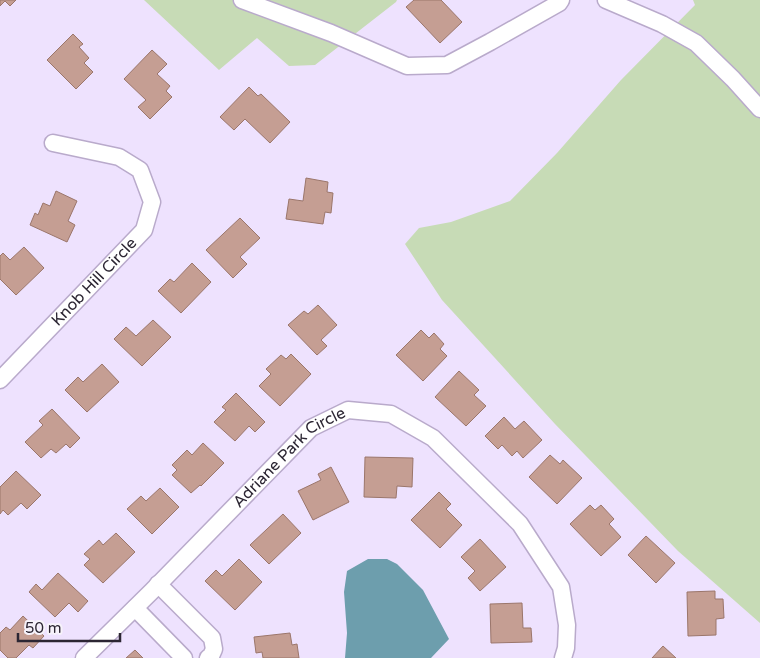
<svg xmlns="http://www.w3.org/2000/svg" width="760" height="658" font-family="'Varela Round',sans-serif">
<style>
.green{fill:#c7dbb6}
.water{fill:#6d9ead}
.building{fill:#c59e93;stroke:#9b766b}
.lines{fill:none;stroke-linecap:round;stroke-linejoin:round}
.minor-casing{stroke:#b9aacb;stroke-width:19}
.minor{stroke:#fff;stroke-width:16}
.labels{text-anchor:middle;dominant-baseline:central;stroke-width:4;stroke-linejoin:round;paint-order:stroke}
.street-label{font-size:16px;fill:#2c2633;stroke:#f7f3fb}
</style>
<rect width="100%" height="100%" fill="#eee2fe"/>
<g class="green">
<path d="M144,0H397L396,2L315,65L289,66L257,38L219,70Z"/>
<path d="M693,0H760V623L678,551L555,424L442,300L405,244L419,228L451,222L510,201L557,153L621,80L695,5Z"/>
</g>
<path class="water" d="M368,559H387L397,564L423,590L449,639L431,658H345L347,633L344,592L347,571Z"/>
<g class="building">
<path d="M0,0H16L10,6L5,1L0,6Z"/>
<path d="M414,0H441L462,22L440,43L406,7Z"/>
<path d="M73,34L83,44L79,47L89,58L84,63L93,72L76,89L47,60Z"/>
<path d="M152,50L167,64L157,74L170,86L166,91L172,97L150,119L138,107L146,100L124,79Z"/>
<path d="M249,87L258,96L261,94L290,122L270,143L245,119L234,130L220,117Z"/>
<path d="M306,178L328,182L327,192L333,193L331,213L325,212L323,224L286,219L289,199L303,201Z"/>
<path d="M56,191L77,201L68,221L75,225L67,242L30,225L35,213L38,215L43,203L50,206Z"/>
<path d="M240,218L260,238L240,257L247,264L233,278L206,250Z"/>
<path d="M24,247L44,268L16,295L0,279V256L3,253L10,260Z"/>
<path d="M192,263L211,282L181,313L158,291L170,279L174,282Z"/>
<path d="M318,305L337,325L321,340L327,346L317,355L288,325L304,311L308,314Z"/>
<path d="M153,320L171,337L142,366L114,339L126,327L136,336Z"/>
<path d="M421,330L429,338L434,333L444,344L440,349L447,356L423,381L396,355Z"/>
<path d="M291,354L311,374L280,406L259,386L271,374L266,369L281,355L286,359Z"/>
<path d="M102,364L119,382L87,412L65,390L78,377L83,382Z"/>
<path d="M459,371L479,390L474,395L486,406L466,426L435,397Z"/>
<path d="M236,393L265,422L255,432L249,426L235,441L214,422L226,410L222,407Z"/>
<path d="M52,409L80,438L70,448L66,444L56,453L51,449L41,458L25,442L43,425L39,421Z"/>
<path d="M504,417L515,429L524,421L542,440L523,458L517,451L512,456L502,445L498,449L485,436Z"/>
<path d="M203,443L224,463L201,486L200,485L191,493L172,475L177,470L172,465L187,450L192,455Z"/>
<path d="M550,455L560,464L563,460L582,478L557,504L529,477Z"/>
<path d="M365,457L413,458L412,487L397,486L396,498L364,497Z"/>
<path d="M331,467L349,502L313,520L298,491L321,480L318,474Z"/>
<path d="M16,471L41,495L27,509L21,503L8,515L3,510L0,514V487Z"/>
<path d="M160,488L179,507L152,534L127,509L141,496L146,501Z"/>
<path d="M439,492L451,504L446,509L462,525L440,548L411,520Z"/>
<path d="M590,505L595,510L601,505L614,519L609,524L621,537L601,556L570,524Z"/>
<path d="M283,514L301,533L269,564L250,545Z"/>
<path d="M116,533L135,552L103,583L84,565L90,559L84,554L99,540L103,545Z"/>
<path d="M646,536L675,563L656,583L628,555Z"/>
<path d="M480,539L506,567L480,591L468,578L475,571L461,557Z"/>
<path d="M239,559L262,582L235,610L205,581L216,570L222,576Z"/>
<path d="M58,573L88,601L78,612L69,603L55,617L29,592L36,584L42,590Z"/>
<path d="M715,591V599H723L724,618L716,619V635L688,636L687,592Z"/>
<path d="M522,603L523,628H531L532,642L491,643L490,604Z"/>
<path d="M23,616L44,636L33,648L29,645L16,658H8L0,650V633L6,627L10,630Z"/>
<path d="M290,633L292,645L297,644L299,658H263L262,652L256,653L254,637Z"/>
<path d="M663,646L676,658H652Z"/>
<path d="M135,650L143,658H126Z"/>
</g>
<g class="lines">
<g class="minor-casing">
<g id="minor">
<path d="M242,0L331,33L407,66L447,65L490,42L559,3L561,0"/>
<path d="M606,0L662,24L696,43L733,79L760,109"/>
<path id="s1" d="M0,380L144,230L152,202L140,170L119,157L53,143"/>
<path d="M158,584L212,638L214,649L211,656L208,658"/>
<path d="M135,608L184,658"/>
<path id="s2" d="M84,658L152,591L311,428L348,410L391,414L433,438L520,524L561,587L567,625L566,648L563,658"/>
</g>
</g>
<use href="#minor" class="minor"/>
</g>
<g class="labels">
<g class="street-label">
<text stroke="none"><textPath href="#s1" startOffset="136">Knob Hill Circle</textPath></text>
<text stroke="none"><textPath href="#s2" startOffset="288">Adriane Park Circle</textPath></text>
</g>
</g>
<path d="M18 633v8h102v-8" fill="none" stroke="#2c2633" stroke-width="2.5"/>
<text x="25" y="633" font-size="15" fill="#2c2633" stroke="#f7f3fb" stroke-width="4" paint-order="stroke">50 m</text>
</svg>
